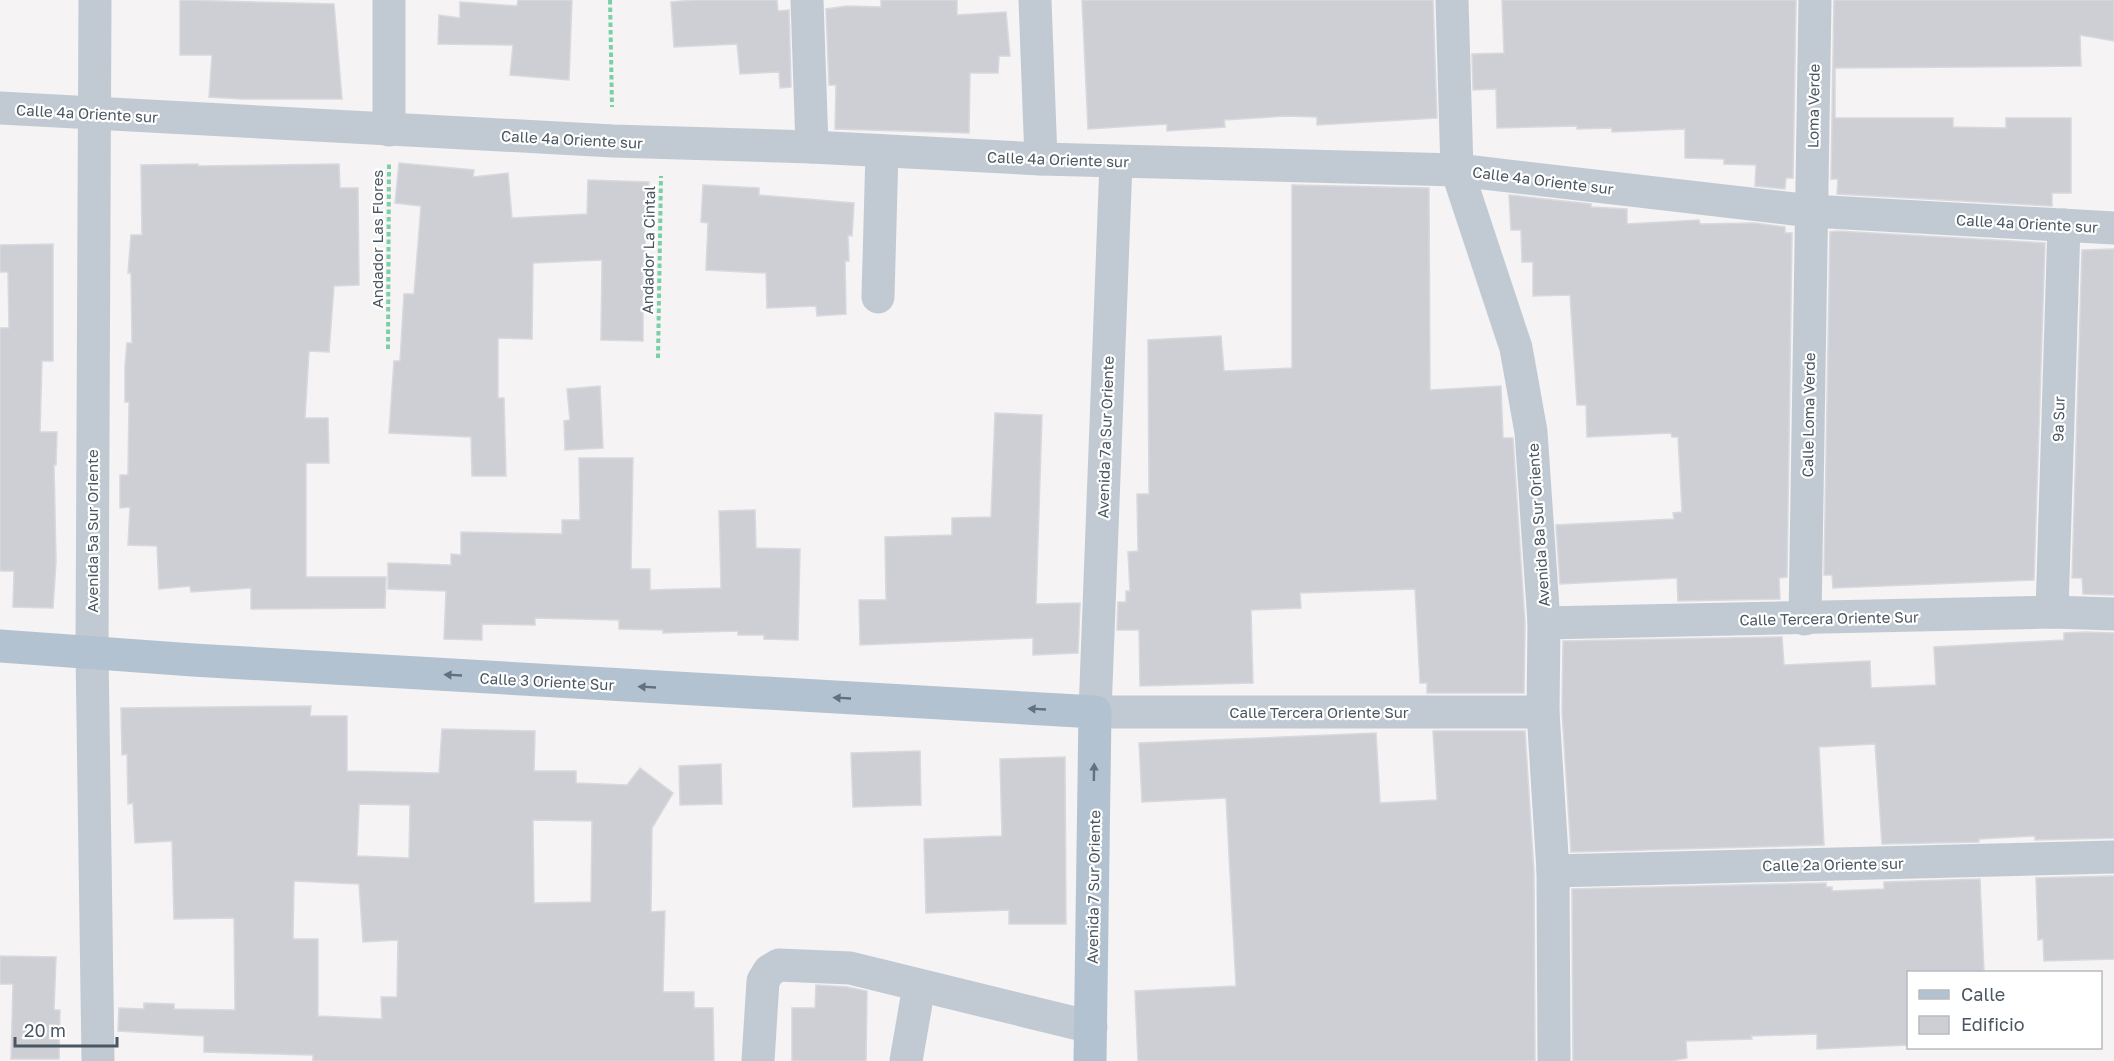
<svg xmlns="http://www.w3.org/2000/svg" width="2114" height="1061" font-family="'Golos Text',sans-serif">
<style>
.building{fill:#cdcfd5;stroke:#d7d9de;stroke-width:1.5;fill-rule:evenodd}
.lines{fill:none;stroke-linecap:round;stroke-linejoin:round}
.path{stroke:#7ad0a6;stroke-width:4;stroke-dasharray:4.5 3;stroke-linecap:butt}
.minor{stroke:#c1cad2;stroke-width:33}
.major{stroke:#b3c2d1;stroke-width:33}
.oneway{fill:#64717d}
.labels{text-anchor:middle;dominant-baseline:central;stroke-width:4.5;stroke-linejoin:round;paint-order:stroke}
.street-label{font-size:15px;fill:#4a5661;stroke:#fff}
</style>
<rect width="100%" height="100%" fill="#f5f3f3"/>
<g class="building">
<path d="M180,0L334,4L342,99H242L209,97L212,55H180Z"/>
<path d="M518,0H572L569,80L510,75L513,45L438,44L439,15L460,18V2L517,6Z"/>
<path d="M694,0H777L778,11L789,10L791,87L780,88L779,72L740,74L737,44L674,47L671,2Z"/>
<path d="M881,0H957V15L1006,12L1010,56H999L998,73H970L969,133L835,129L836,85H829L826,9L847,6L881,7Z"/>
<path d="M1082,0H1433L1437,118L1317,125V117L1287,116L1224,120L1225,127L1167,131V124L1088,129Z"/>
<path d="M1502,0H1796L1793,178H1786L1785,189L1755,186L1756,165L1724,164V159L1685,158V129L1612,132V128L1577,129V126L1497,128L1496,89L1473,90L1472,54L1504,53Z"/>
<path d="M1834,0H2114V41L2080,35L2081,66L1835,68V118H1953V127L2006,128V118H2071V193H2052V206L1837,194L1838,179H1831Z"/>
<path d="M399,163L474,170L473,177L508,173L512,218L587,214L588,180L649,182L648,221H644L646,259H643V341L601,340L602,260L533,263L532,339L498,338V398H504L506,476H472L471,437L389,433L394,361H400L404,294H414L421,206L395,203Z"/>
<path d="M198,164V166L339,164L340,188H358L359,285L334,286L329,352L309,351L305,418H328L329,463H306V577H386L385,608L251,609V588L191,592L190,586L159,589L157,546L128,545L130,507L120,508V475H128L129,402H125V366L127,343H132L131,273H128L131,235H142L141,165Z"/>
<path d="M703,185L759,188V195L854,203L852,236L848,235L849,261H845L846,314L817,316L816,306L767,308L766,273L706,270L708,223L701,222Z"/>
<path d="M1292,185L1429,188L1430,390L1501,386L1503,438H1513L1525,624L1524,693H1427V683H1420L1415,589L1300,593L1301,608L1251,610L1253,683L1140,686L1139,630H1117L1118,602H1126V591H1130L1128,552L1138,551L1137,494H1149L1148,340L1221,336L1224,371L1292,368Z"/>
<path d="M1509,195L1591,204V207L1627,209V224L1699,220L1700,224L1754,223L1785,227V233H1792L1787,577L1779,578L1780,599L1678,601L1677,578L1560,584L1556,525L1674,519L1673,513L1682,512L1678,437H1672L1671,433L1587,437L1586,405H1577L1570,295L1533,296V262H1522L1521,230H1511Z"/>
<path d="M1837,231L2045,243L2034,580L1833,588L1832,575H1824L1830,232Z"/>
<path d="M53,244V361H42L40,432H57L56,465H54L56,561L53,608L13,607L14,571H0V328H9L8,272H0V245Z"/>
<path d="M2114,249V595L2083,594L2082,578H2072L2082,250Z"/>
<path d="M600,386L603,448L565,450L564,421L570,420L567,389Z"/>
<path d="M995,413L1042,415L1036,604L1080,603L1078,653L1033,655V638L860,645L859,600H886L885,537L952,535V518L991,517Z"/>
<path d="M579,458H633L631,569H650V590L721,588L719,511L755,510L756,548L800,549L798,640L764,639V635H738V631L663,633V630L619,629V620L535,618V625L482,624V640L444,639L446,591L388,589V563L451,565V554L461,555V532L562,534V520H580Z"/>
<path d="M2085,632L2114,633V838L2035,840V836L1979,839V842L1882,844L1875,744L1819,747L1824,845L1571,852L1562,712L1563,641L1782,637L1784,665L1870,661L1871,688L1936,685L1934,647L2064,640V633Z"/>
<path d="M311,706L310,716H347V771L439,773L442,729L535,731L534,771H576V783L627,785L640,768L673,793L652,828L651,912L665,911L663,992H694V1008H713L714,1061H313V1055L204,1052V1036L118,1031L119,1008L144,1009V1003L174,1004V1009L235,1010L234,918L174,919L172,841L135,843L133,803L128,804L127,754L122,755L121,708ZM359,804L410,805L409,858L357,856ZM533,820L592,821L591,902L534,903ZM294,881L359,884L363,942L398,940L397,997H381L382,1019L318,1016V939H293Z"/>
<path d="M1433,731H1525L1534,872L1535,1061H1138L1135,991L1236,986L1226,798L1142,802L1139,743L1376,733L1380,803L1437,800Z"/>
<path d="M920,751L921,805L853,807L851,753Z"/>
<path d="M1065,757L1066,924H1009V910L926,913L924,839L1002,836L1000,759Z"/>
<path d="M721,764L722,804L680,805L679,766Z"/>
<path d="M2114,876V959L2044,961L2043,939L2038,940L2036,878Z"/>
<path d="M1980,879L1984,972H1908V1045L1817,1049V1034L1751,1036L1752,1039L1686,1041L1687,1058L1671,1061H1573L1572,889L1826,883V887H1832V891L1884,889V882Z"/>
<path d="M0,956L56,957L54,1010H60L59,1059H11L13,984H0Z"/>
<path d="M816,985L847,987L867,991L866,1061H792V1008H815Z"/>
</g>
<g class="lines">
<g class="path">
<path d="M610,0L612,107"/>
<path d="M388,349L389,163"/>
<path d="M658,358L661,176"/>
</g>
<g class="minor">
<path d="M95,0L92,651L98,1061"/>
<path d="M389,0V130"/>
<path d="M807,0L812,147"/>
<path d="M1035,0L1041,159"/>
<path d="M1452,0L1457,170L1516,348L1531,432L1544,623L1543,712L1553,871L1554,1061"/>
<path d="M0,108L613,141L812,147L1041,159L1457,170L1811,211L2114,228"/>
<path d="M1116,162L1095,712H1543"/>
<path d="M878,297L882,151"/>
<path d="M2052,612L2064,225"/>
<path d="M1805,619L1815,0"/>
<path d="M1544,623L2052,612L2114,614"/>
<path d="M1553,871L2114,857"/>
<path d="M758,1061L763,981L769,971L779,965L850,968L1091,1027"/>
<path d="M906,1061L919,986"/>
</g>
<path class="major" d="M0,646L193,660L1095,712L1090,1061"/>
</g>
<defs><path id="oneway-solid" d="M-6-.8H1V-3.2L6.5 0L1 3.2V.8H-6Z" transform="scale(1.5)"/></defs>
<g class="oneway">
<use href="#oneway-solid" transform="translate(453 675) rotate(-177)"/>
<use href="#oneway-solid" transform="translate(647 687) rotate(-177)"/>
<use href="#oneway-solid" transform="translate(842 698) rotate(-177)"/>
<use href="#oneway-solid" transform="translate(1037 709) rotate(-177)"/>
<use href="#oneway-solid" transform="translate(1094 772) rotate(-89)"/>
</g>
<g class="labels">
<g class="street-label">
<text transform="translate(1813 106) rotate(-89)">Loma Verde</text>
<text transform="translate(87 113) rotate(3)">Calle 4a Oriente sur</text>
<text transform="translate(572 139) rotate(3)">Calle 4a Oriente sur</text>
<text transform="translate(1058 159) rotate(2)">Calle 4a Oriente sur</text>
<text transform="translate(1543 180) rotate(7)">Calle 4a Oriente sur</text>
<text transform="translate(2027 223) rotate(3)">Calle 4a Oriente sur</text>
<text transform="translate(377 239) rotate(-90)">Andador Las Flores</text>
<text transform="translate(648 250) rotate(-89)">Andador La Cintal</text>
<text transform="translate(1808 415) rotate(-89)">Calle Loma Verde</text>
<text transform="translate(2058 419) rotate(-88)">9a Sur</text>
<text transform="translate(1105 437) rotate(-88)">Avenida 7a Sur Oriente</text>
<text transform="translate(1538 525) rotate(-94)">Avenida 8a Sur Oriente</text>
<text transform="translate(92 531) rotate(-90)">Avenida 5a Sur Oriente</text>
<text transform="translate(1829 618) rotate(-1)">Calle Tercera Oriente Sur</text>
<text transform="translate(547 681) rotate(3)">Calle 3 Oriente Sur</text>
<text x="1319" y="712">Calle Tercera Oriente Sur</text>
<text transform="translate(1833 864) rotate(-1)">Calle 2a Oriente sur</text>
<text transform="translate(1093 887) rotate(-89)">Avenida 7 Sur Oriente</text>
</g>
</g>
<rect x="1907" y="971" width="195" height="78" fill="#ffffff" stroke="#b7bbc0" stroke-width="1.5"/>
<rect x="1919" y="990" width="30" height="9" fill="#b3c2d1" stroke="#b7bbc0" stroke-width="1.5"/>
<text x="1961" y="1001" font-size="18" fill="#4a5661">Calle</text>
<rect x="1919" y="1016" width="30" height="18" fill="#cdcfd5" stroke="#b7bbc0" stroke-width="1.5"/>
<text x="1961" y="1031" font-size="18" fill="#4a5661">Edificio</text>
<path d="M15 1037v9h102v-9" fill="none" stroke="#4a5661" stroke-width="3"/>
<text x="24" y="1037" font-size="18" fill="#4a5661" stroke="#ffffff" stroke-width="4.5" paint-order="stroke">20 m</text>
</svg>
